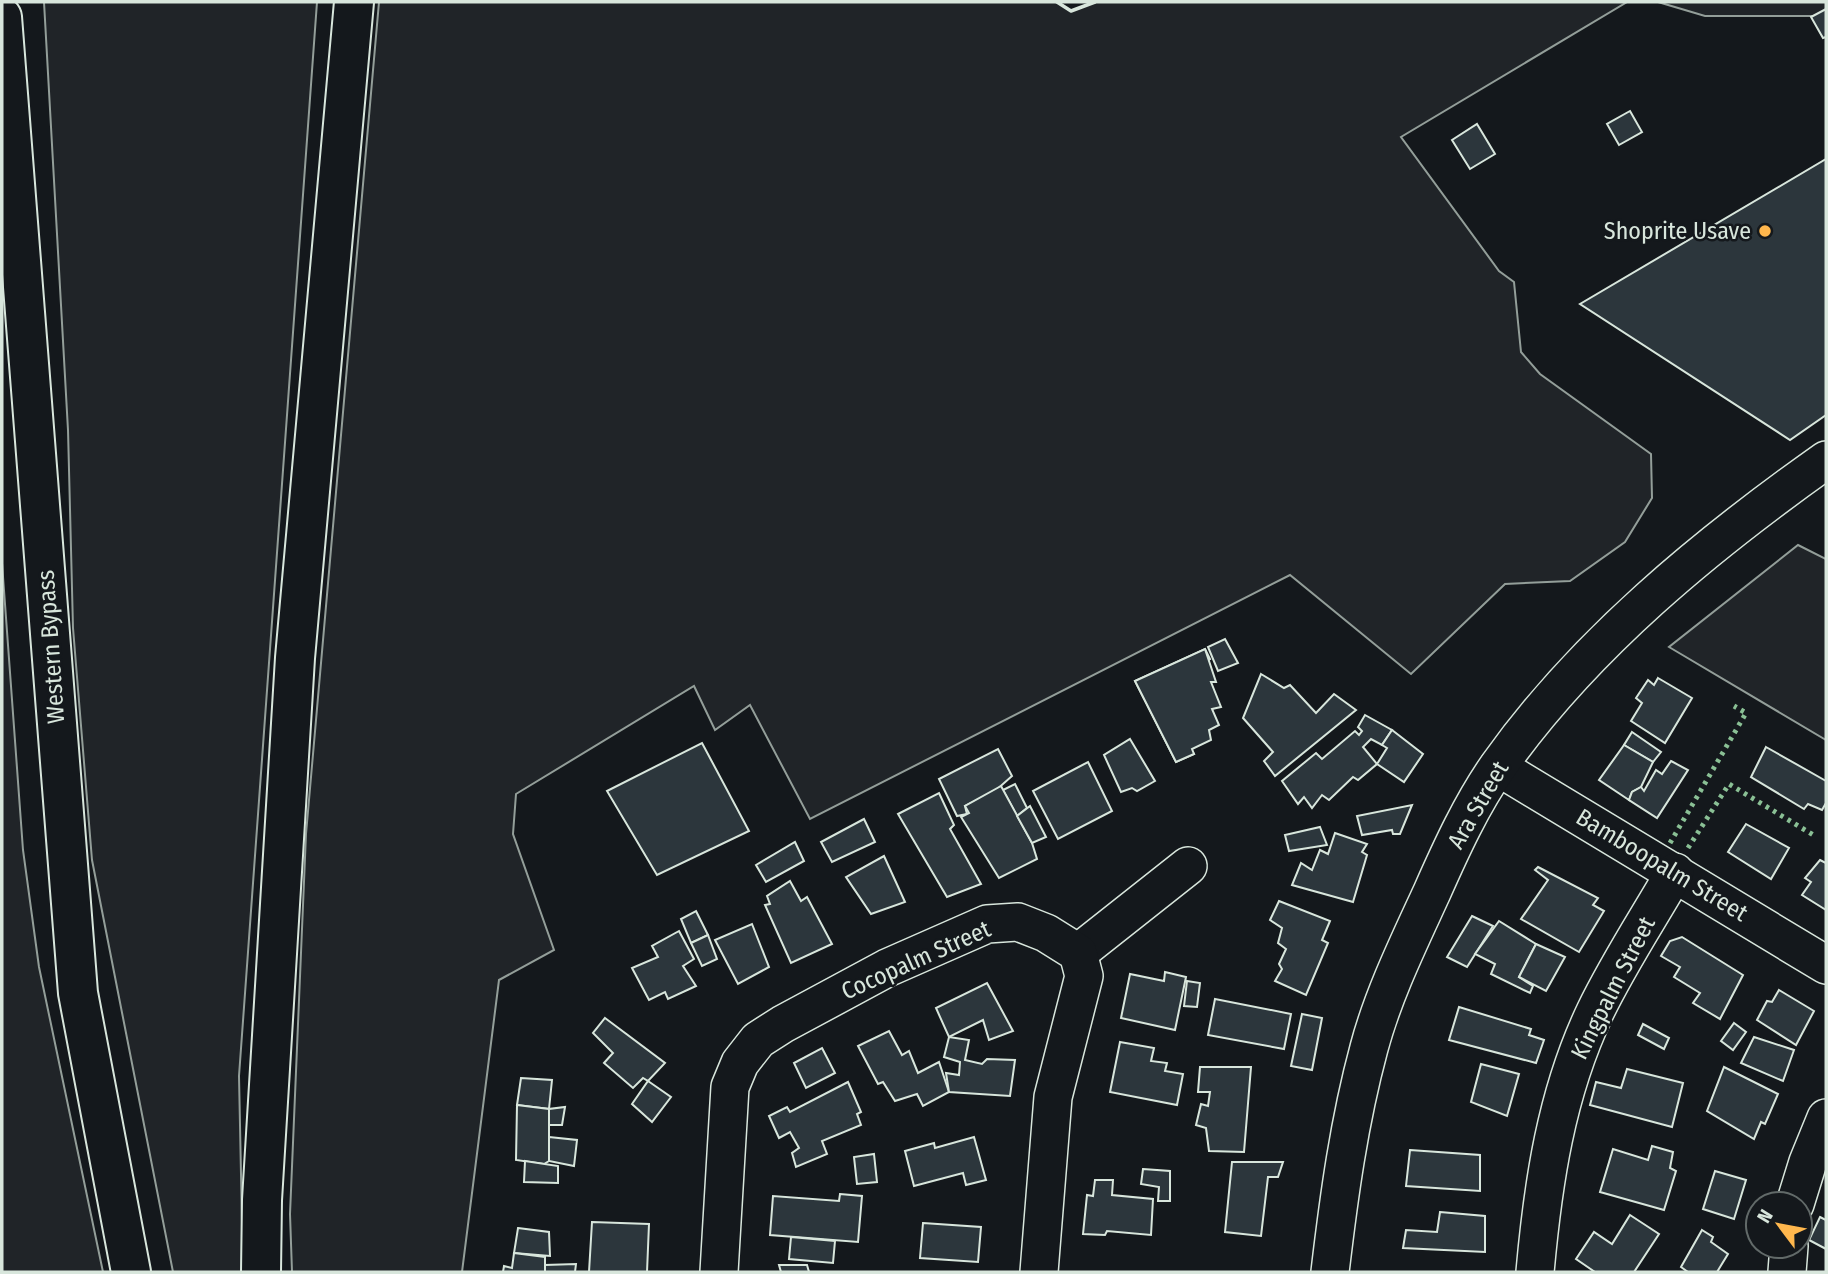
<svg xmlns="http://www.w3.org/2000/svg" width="1828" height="1274" font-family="'Fira Sans Condensed',sans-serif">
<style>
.green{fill:#202428;stroke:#939e99;stroke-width:2}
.building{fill:#2c363c;stroke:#d8e6dc;stroke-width:2}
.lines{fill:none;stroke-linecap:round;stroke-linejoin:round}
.minor-casing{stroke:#d8e6dc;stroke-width:40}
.highway-casing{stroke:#d8e6dc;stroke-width:42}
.minor{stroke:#14181c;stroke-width:37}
.highway{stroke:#14181c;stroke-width:38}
.hedge{stroke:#8ac095;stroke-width:5;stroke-dasharray:3.5 5;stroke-linecap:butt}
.wall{stroke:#d8e6dc;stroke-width:3.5}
.poi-dot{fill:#ffb74d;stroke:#14181c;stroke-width:2.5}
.labels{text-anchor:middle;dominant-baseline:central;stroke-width:5;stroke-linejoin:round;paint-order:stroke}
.poi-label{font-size:24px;fill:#d8e6dc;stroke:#14181c;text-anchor:end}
.street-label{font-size:24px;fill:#d8e6dc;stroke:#14181c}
</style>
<rect width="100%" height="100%" fill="#14181c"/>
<g class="green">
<path d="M44,2H317L239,1076L243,1272H173L92,860L73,628L68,430Z"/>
<path d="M379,2H1057L1071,11L1095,2H1627L1401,137L1499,271L1514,282L1521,352L1540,374L1651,454L1652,498L1625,542L1570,581L1505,584L1411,674L1290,575L810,819L750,705L715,730L694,686L516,794L513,834L554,950L499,980L462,1272H292L290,1214L306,834Z"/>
<path d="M1658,2H1826V16H1705Z"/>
<path d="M1798,545L1826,559V740L1669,647Z"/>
<path d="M2,563L23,850L39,967L103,1272H2Z"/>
</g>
<g class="building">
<path d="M1826,9V37L1823,38L1811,17Z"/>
<path d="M1630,111L1642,132L1619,145L1607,124Z"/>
<path d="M1477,124L1495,154L1470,169L1452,140Z"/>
<path d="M1826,159V415L1790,440L1580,304Z"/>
<path d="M1225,639L1238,663L1218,671L1208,647Z"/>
<path d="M1205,649L1210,659L1156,691L1194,754L1176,762L1135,681Z"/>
<path d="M1205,649L1216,682H1211L1221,707L1212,709L1219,725L1209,730L1211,740L1192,749L1194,754L1176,762L1135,681Z"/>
<path d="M1261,674L1284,688L1290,685L1316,713L1334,694L1356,710L1275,776L1264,761L1273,752L1243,718Z"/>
<path d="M1658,678L1692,698L1665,743L1631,721L1642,703L1636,698L1648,680L1654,685Z"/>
<path d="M1365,715L1392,730L1382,745L1371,739L1363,747L1377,764L1358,780L1353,777L1329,800L1322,795L1312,808L1304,797L1298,804L1282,781L1316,753L1322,759L1355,731L1359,735L1362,731L1358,727Z"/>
<path d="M1392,730L1423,754L1404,782L1377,764L1387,748L1382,745Z"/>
<path d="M1632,732L1661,752L1653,762L1624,745Z"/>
<path d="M1130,739L1155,781L1137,791L1132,788L1121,792L1104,755Z"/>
<path d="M702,743L749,831L657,875L607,791Z"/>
<path d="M1624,745L1653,762L1641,787L1632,792L1629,800L1599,780Z"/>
<path d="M1766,747L1826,781V803L1822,810L1808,804L1804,809L1751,777Z"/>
<path d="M998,749L1012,776L994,792L965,806L967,814L957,816L939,779Z"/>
<path d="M1671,761L1688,770L1657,818L1629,800L1632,792L1641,787L1644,791L1656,770L1662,774Z"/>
<path d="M1088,762L1112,811L1058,839L1033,791Z"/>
<path d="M1015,784L1027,808L1017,816L1003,790Z"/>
<path d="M1001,786L1032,843L1037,859L999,878L961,817L969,813L965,806Z"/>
<path d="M939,793L954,825L950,829L981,884L947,897L898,814Z"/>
<path d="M1412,805L1400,834H1393L1392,830L1362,835L1357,816Z"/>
<path d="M1030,806L1046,837L1032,843L1017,816Z"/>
<path d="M864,819L875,842L832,862L821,842Z"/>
<path d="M1746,824L1789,848L1771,879L1728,852Z"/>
<path d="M1320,827L1327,845L1289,851L1285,835Z"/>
<path d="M1335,833L1367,844L1362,852L1367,855L1353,902L1292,885L1301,863L1312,870L1320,850L1328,854Z"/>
<path d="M795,842L804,861L766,882L756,865Z"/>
<path d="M884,856L905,902L871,914L846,877Z"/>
<path d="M1820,860L1826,863V910L1802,895L1811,882L1805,878Z"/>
<path d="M1538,867L1598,898L1593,905L1604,911L1579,952L1521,919L1548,880L1535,870Z"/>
<path d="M790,881L801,901L807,897L832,944L791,963L765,905L770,904L767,896Z"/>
<path d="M1279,901L1330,921L1322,940L1328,943L1306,995L1275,981L1282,969L1279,964L1286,949L1278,943L1282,928L1270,920Z"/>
<path d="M696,911L708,935L691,943L681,919Z"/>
<path d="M1472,916L1493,926L1467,967L1447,957Z"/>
<path d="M1499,921L1536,944L1519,977L1533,986L1530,993L1491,974L1495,964L1475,954Z"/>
<path d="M752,924L769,967L738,984L715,940Z"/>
<path d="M679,931L694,959L683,966L696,986L668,999L665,992L649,1000L632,968L658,957L652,946Z"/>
<path d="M708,935L717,959L702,966L691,943Z"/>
<path d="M1682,937L1743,975L1720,1019L1693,1003L1700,993L1674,977L1680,967L1661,956L1670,941Z"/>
<path d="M1536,944L1565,957L1546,991L1519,977Z"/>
<path d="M1165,972L1186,977L1175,1030L1121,1018L1130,974L1164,981Z"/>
<path d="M1187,981L1200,983L1197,1007L1184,1006Z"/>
<path d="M987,983L1013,1031L989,1040L983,1020L949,1037L936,1008Z"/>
<path d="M1779,990L1814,1011L1796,1045L1757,1020L1767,1001L1772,1002Z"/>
<path d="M1215,999L1291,1014L1284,1049L1208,1035Z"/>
<path d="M1459,1007L1531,1029L1529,1035L1544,1040L1536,1063L1449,1040Z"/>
<path d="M1302,1014L1322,1018L1312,1070L1291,1066Z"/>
<path d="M605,1018L665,1063L648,1081L643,1078L633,1088L604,1063L613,1053L593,1033Z"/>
<path d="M1734,1023L1746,1032L1733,1050L1721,1041Z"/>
<path d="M1643,1024L1669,1038L1664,1049L1638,1035Z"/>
<path d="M889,1031L902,1055L909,1051L918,1073L939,1062L949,1092L923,1106L917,1094L895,1101L883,1082L878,1084L858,1046Z"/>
<path d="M949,1037L969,1040L965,1060L982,1064L987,1059L1015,1060L1010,1096L949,1092L946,1073L959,1075L960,1062L944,1057Z"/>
<path d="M1754,1037L1794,1050L1783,1081L1741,1063Z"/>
<path d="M1120,1042L1154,1048L1151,1061L1167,1063L1165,1071L1183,1074L1177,1105L1110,1092Z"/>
<path d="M822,1048L835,1073L806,1088L794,1063Z"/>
<path d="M1481,1064L1519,1074L1507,1116L1471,1102Z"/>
<path d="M1200,1067H1251L1244,1152L1209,1151L1206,1128L1196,1125L1201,1104L1208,1106L1210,1092H1198Z"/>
<path d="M1724,1067L1778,1094L1765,1124L1761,1122L1754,1139L1707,1111Z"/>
<path d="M1627,1069L1683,1083L1672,1127L1590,1105L1596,1082L1621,1088Z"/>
<path d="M521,1078L552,1080L549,1109L517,1105Z"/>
<path d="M648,1081L671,1097L652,1122L632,1104Z"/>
<path d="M848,1082L861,1112L857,1114L861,1125L822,1141L827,1154L796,1167L792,1153L799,1148L790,1132L779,1138L769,1116L787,1107L790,1112Z"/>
<path d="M517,1105L549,1109V1161L544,1164L516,1160Z"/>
<path d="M565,1107L562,1125H549V1109Z"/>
<path d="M549,1137L577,1140L574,1166L549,1161Z"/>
<path d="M974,1137L986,1180L966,1185L963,1173L914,1186L905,1151L934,1143L935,1148Z"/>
<path d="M1652,1146L1673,1152L1670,1168L1676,1171L1664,1210L1600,1192L1613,1149L1648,1160Z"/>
<path d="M1410,1150L1480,1155V1191L1406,1186Z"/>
<path d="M874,1154L877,1182L857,1184L854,1157Z"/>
<path d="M525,1161L558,1166V1183L524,1182Z"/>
<path d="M1232,1162H1283L1278,1177H1268L1261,1236L1225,1232Z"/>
<path d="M1143,1169L1170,1171V1201H1158L1159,1187L1141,1184Z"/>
<path d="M1715,1171L1746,1180L1734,1219L1703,1209Z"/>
<path d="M1095,1180H1113L1112,1195L1153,1199L1151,1235L1107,1231L1105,1235L1083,1234L1087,1195L1093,1196Z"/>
<path d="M840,1194L862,1196L858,1242L770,1235L773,1196L839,1201Z"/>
<path d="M1440,1212L1485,1216V1252L1403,1248L1406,1230L1437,1232Z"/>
<path d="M1630,1215L1659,1234L1634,1272H1595L1576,1259L1594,1232L1612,1244Z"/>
<path d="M1820,1217L1826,1220V1249L1809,1240Z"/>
<path d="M592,1222L649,1224L647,1272H589Z"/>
<path d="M923,1223L981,1227L978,1262L920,1258Z"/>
<path d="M518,1228L549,1232L550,1256L514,1253Z"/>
<path d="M1702,1230L1713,1237L1711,1242L1728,1254L1717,1272H1688L1681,1267Z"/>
<path d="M791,1237L835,1241L833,1263L789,1259Z"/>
<path d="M514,1253L545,1257V1272H503L504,1266L512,1268Z"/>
<path d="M576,1264L575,1272H545V1265Z"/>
<path d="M779,1265H807L809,1272H781Z"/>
</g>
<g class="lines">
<g class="minor-casing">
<g id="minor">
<path d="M1498,767L1826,965"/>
<path d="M1078,953L1188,866"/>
<path d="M1795,1204L1808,1162L1826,1118"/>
<path d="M719,1272L730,1087L740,1063L758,1040L783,1024L887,968L987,924L1018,922L1046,933L1078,953L1084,976L1053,1097L1039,1272"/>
<path d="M1330,1272C1339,1196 1349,1122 1369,1048C1383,995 1409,942 1432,892C1451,849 1472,803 1499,765C1585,644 1706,545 1826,460"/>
<path d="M1535,1272C1543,1183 1556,1094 1595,1012C1618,964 1648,919 1675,872"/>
<path d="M1787,1272L1789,1246"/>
</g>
</g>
<g class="highway-casing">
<g id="highway">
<path d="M2,17L78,993L131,1272"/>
<path d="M261,1272L262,1200L295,658L354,2"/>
</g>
</g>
<use href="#minor" class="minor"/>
<use href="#highway" class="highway"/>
<g class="hedge">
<path d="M1670,843L1746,713L1734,706"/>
<path d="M1688,848L1729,784L1815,836"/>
</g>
<path class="wall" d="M1057,2L1071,11L1095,2"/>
</g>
<circle class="poi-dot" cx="1765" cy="231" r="7"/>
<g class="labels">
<g class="poi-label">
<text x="1751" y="231">Shoprite Usave</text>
</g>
<g class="street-label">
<text transform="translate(51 647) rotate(-94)">Western Bypass</text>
<text transform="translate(1478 805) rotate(-60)">Ara Street</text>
<text transform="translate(1662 865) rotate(31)">Bamboopalm Street</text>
<text transform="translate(916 960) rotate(-24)">Cocopalm Street</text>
<text transform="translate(1613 988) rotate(-63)">Kingpalm Street</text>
</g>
</g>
<rect width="1828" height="1274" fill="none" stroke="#d8e6dc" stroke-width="7"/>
<g transform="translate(1779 1225) rotate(302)"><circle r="33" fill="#14181c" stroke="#626a69" stroke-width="2"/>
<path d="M0-5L12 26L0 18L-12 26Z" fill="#ffb74d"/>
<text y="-10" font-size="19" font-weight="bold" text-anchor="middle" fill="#d8e6dc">N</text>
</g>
</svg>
